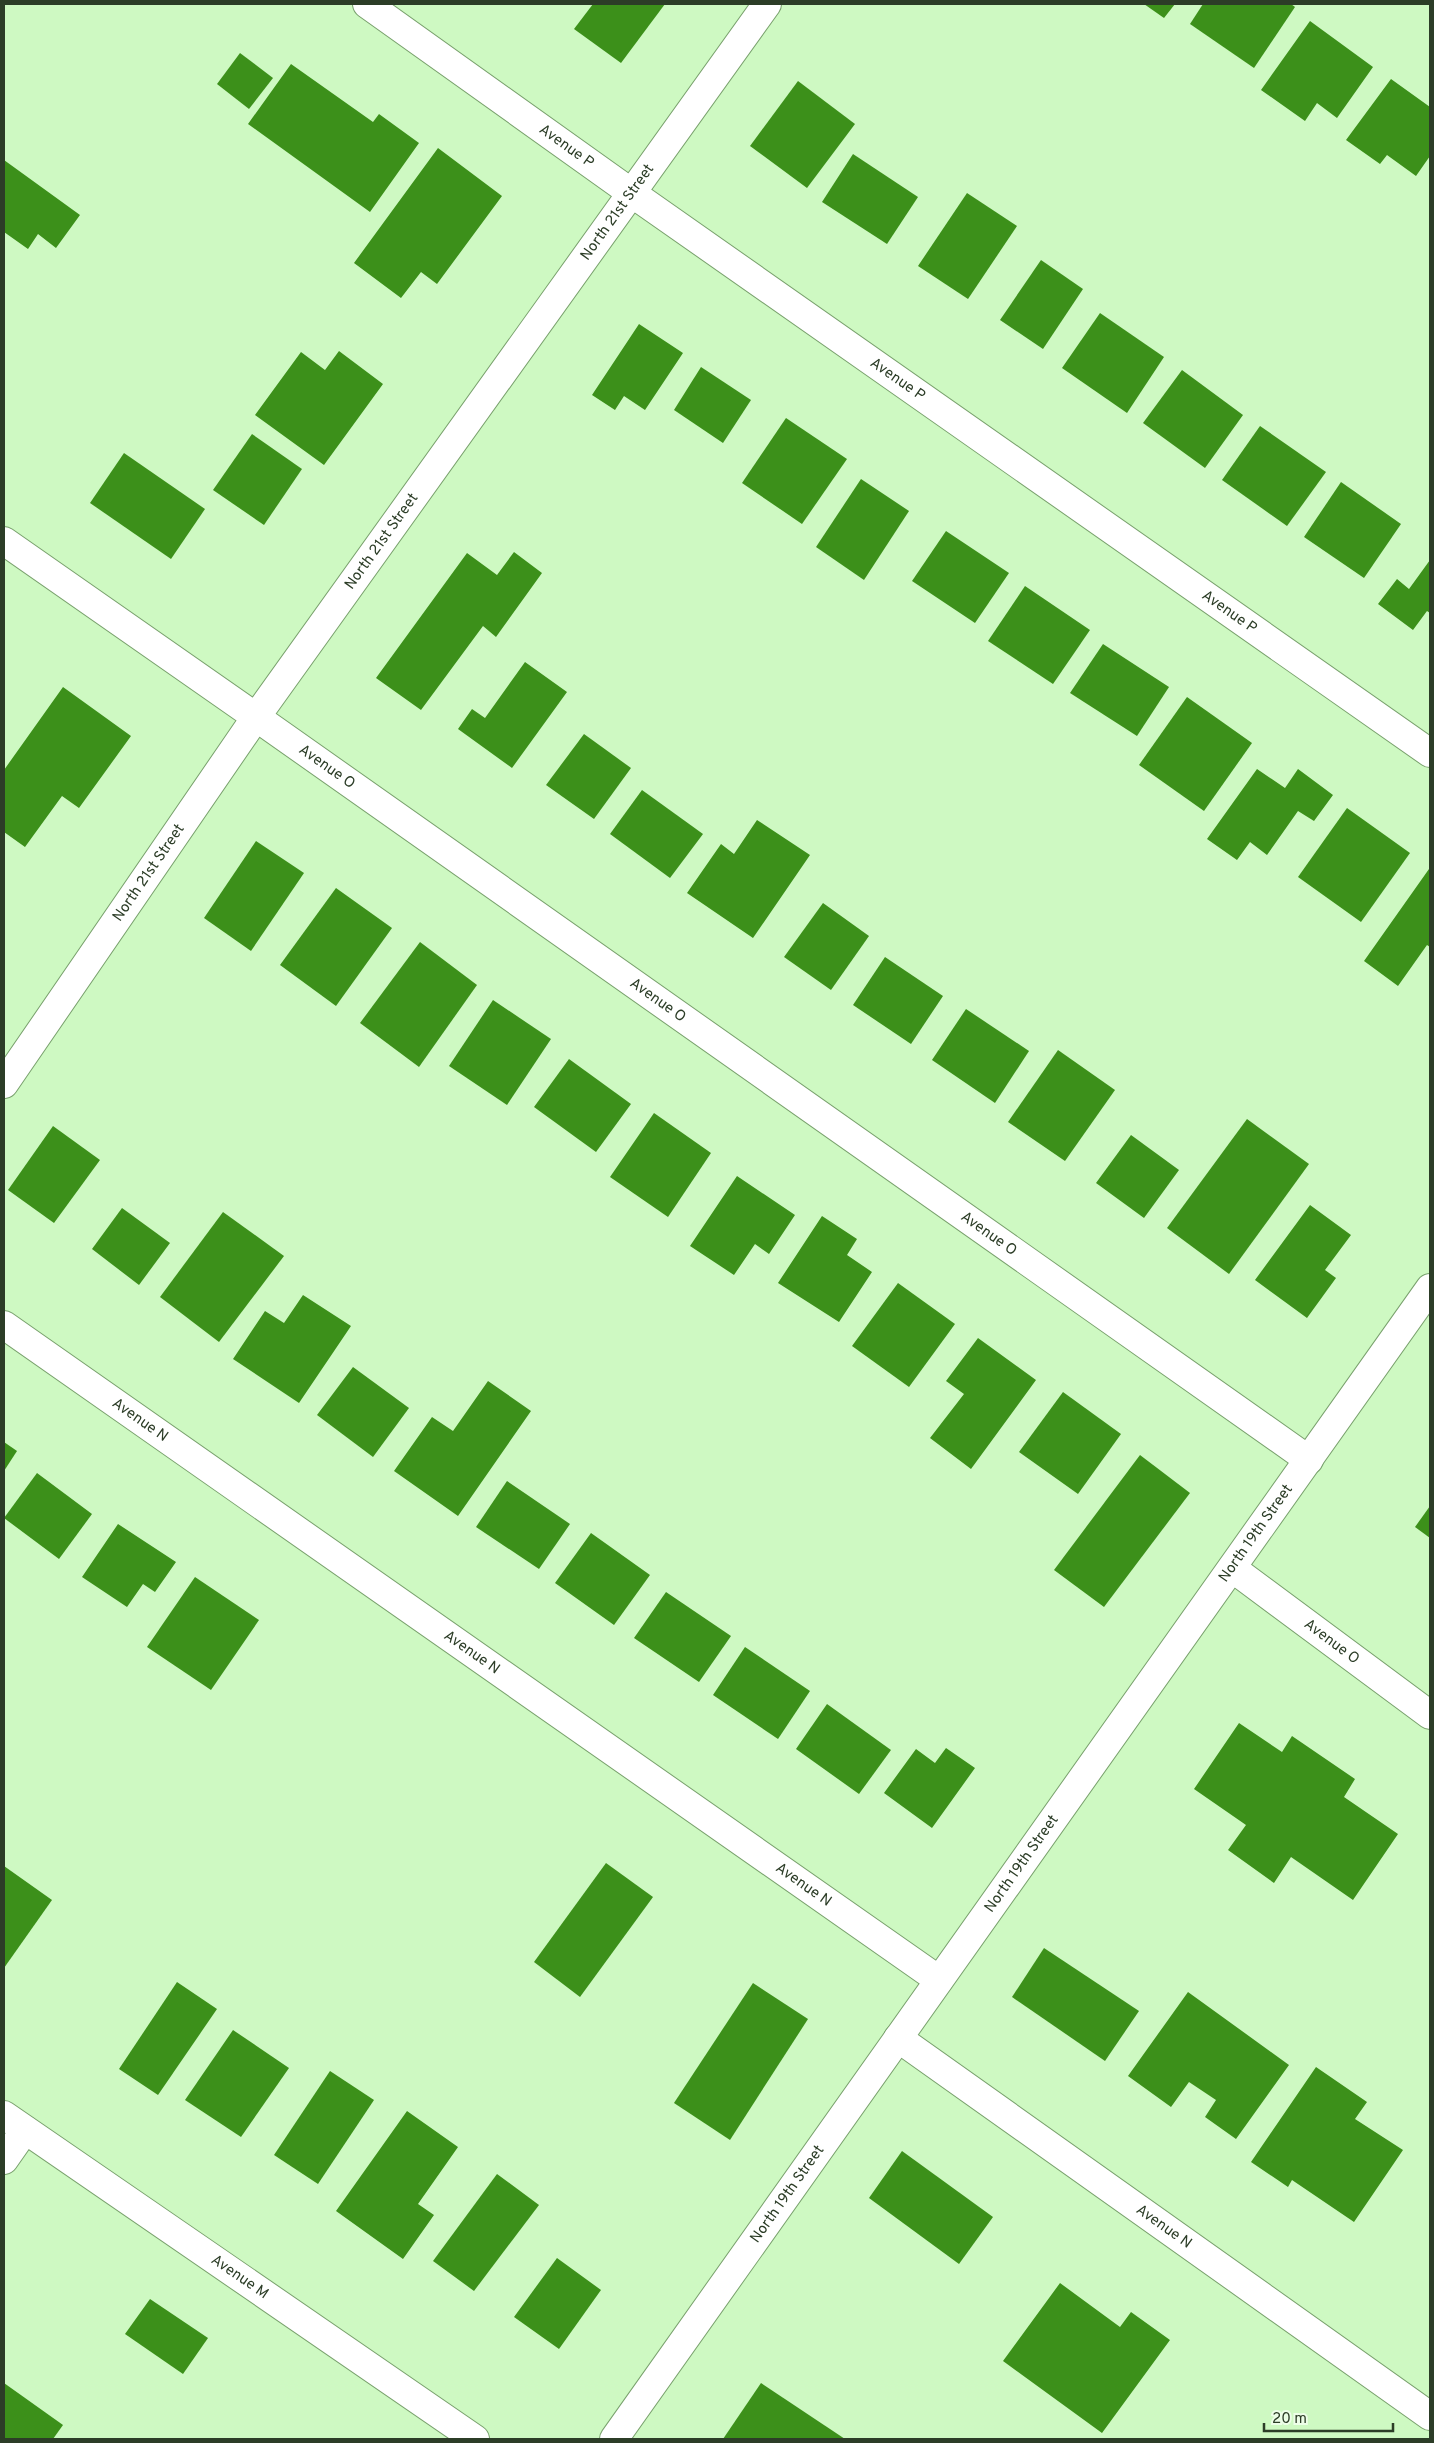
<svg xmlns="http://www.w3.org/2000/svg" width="1434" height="2443" font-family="Overpass,sans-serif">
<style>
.building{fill:#3c901a}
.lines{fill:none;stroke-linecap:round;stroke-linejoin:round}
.minor-casing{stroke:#79a16d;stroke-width:30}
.minor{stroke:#fff;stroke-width:28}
.labels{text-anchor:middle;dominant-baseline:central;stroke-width:5;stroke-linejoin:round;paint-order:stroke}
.street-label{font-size:15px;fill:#2c3d27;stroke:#edfee8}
</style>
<rect width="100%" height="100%" fill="#cef9c2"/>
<g class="building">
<path d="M593,4H665L621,63L574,29Z"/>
<path d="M1144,4H1175L1164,18Z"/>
<path d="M1203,4H1291L1295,7L1254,68L1190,24Z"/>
<path d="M1310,21L1373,67L1337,118L1317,103L1305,121L1261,90Z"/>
<path d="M240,53L273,78L249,109L217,84Z"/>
<path d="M291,64L373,122L379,114L419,143L370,212L248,124Z"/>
<path d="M1391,79L1430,107V156L1416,176L1387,155L1380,164L1346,140Z"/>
<path d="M798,81L855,124L807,188L750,146Z"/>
<path d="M438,148L502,196L437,284L421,272L401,298L354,263Z"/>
<path d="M853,154L918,197L887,244L822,202Z"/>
<path d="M4,160L80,215L56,248L38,234L28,249L4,232Z"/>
<path d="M967,193L1017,226L968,299L918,266Z"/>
<path d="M1041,260L1083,289L1043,349L1000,320Z"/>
<path d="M1100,313L1164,357L1127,413L1062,368Z"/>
<path d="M639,324L683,353L645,410L624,396L615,410L592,395Z"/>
<path d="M339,351L383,384L324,465L255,415L301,352L325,370Z"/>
<path d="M701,367L751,400L723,443L674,410Z"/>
<path d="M1182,370L1243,415L1205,468L1143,423Z"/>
<path d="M786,418L847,459L802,524L742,483Z"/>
<path d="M1260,426L1326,472L1287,526L1222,480Z"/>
<path d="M252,434L302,469L264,525L213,490Z"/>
<path d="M124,453L205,509L171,559L90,503Z"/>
<path d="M861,479L909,511L864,580L816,547Z"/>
<path d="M1341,482L1401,524L1364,578L1304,537Z"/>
<path d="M946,531L1009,573L975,623L912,581Z"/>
<path d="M514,552L542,573L496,637L483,626L421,710L376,678L467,553L497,575Z"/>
<path d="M1430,560V613L1427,611L1413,630L1378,604L1397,579L1409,589Z"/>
<path d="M1025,586L1090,630L1053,684L988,641Z"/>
<path d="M1103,644L1169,687L1137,736L1070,693Z"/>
<path d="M525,662L567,692L512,768L458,729L472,709L485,718Z"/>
<path d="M63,687L131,736L79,808L62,796L25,847L4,832V770Z"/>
<path d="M1187,697L1252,743L1204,811L1139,765Z"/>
<path d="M584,734L631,768L594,819L546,785Z"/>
<path d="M1257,769L1285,788L1298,769L1333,795L1314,821L1298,811L1267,855L1250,842L1237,860L1207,839Z"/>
<path d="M642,790L703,834L670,878L610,834Z"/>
<path d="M1347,808L1410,853L1361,922L1298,877Z"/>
<path d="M757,820L810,855L753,938L687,893L721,844L734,854Z"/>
<path d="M256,841L304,873L251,951L204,918Z"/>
<path d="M1429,869L1430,947L1427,945L1398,986L1364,961Z"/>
<path d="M336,888L392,928L336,1006L280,965Z"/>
<path d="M823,903L869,936L831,990L784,957Z"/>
<path d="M420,942L477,985L419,1067L360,1023Z"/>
<path d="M885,957L943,996L911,1044L853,1005Z"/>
<path d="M493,1000L551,1039L507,1105L449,1066Z"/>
<path d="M966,1009L1029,1051L995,1103L932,1060Z"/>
<path d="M1058,1050L1115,1090L1065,1161L1008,1122Z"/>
<path d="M569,1059L631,1104L596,1152L534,1107Z"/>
<path d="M654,1113L711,1153L668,1217L610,1177Z"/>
<path d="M1247,1119L1309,1164L1229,1274L1167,1228Z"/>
<path d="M53,1126L100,1160L54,1223L8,1190Z"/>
<path d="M1131,1135L1179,1170L1144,1218L1096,1183Z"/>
<path d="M737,1176L795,1215L769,1254L755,1244L734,1275L690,1246Z"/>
<path d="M1310,1205L1351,1235L1325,1270L1336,1278L1307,1318L1255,1280Z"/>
<path d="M122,1208L170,1243L139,1285L92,1249Z"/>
<path d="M223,1212L284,1256L219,1342L160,1297Z"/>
<path d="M822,1216L857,1239L847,1255L872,1272L839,1322L778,1283Z"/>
<path d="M898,1283L955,1324L909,1387L852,1346Z"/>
<path d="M303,1295L351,1326L299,1403L233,1359L265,1311L284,1323Z"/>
<path d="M978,1338L1036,1380L971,1469L930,1438L964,1394L946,1381Z"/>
<path d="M353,1367L409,1408L373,1457L317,1415Z"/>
<path d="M488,1381L531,1411L458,1516L394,1471L432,1417L453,1431Z"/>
<path d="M1063,1392L1121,1434L1078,1494L1019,1452Z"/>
<path d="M4,1442L17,1451L4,1471Z"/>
<path d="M1140,1455L1190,1493L1104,1607L1054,1570Z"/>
<path d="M37,1473L92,1514L59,1559L4,1518Z"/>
<path d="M507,1481L570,1524L539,1569L476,1527Z"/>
<path d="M1430,1506V1538L1415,1527Z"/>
<path d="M118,1524L176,1562L155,1592L143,1584L127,1607L82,1577Z"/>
<path d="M591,1533L650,1575L614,1625L555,1583Z"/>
<path d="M195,1577L259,1620L211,1690L147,1647Z"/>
<path d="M666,1592L731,1636L699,1682L634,1638Z"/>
<path d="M745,1647L810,1691L778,1739L713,1695Z"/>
<path d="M827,1704L891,1750L859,1794L796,1749Z"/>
<path d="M1239,1723L1282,1752L1292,1736L1355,1779L1344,1797L1398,1834L1353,1900L1291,1857L1274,1883L1228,1850L1246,1825L1194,1789Z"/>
<path d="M946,1748L975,1768L932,1828L884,1793L916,1749L935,1763Z"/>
<path d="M606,1863L653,1897L580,1997L534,1962Z"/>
<path d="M4,1866L52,1900L4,1968Z"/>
<path d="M1044,1948L1139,2011L1105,2061L1012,1997Z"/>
<path d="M177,1982L217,2009L158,2095L119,2069Z"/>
<path d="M753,1983L808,2019L730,2140L674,2103Z"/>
<path d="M1188,1992L1289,2065L1236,2139L1205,2117L1216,2100L1189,2082L1171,2107L1128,2076Z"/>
<path d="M233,2030L289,2068L241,2137L185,2100Z"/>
<path d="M1316,2067L1367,2102L1355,2119L1403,2150L1354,2222L1292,2180L1288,2187L1251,2162Z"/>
<path d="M330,2071L374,2100L318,2184L274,2155Z"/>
<path d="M407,2111L458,2147L418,2204L434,2215L403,2259L336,2211Z"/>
<path d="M902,2151L993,2217L959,2264L869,2198Z"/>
<path d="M497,2174L539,2205L474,2291L433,2261Z"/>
<path d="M557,2258L601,2290L559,2349L514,2317Z"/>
<path d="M1060,2283L1120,2327L1131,2312L1170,2340L1102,2433L1003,2361Z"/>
<path d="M150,2299L208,2338L183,2374L125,2334Z"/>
<path d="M4,2383L63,2425L53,2439H4Z"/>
<path d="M761,2383L845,2439H723Z"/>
</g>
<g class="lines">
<g class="minor-casing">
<g id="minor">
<path id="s1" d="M367,4L633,194L1430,753"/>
<path id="s2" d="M4,541L256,717L1309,1460"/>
<path id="s3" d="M4,1084L256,717L767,4"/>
<path id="s4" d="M4,1325L939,1980"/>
<path id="s5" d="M1232,1568L1430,1715"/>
<path id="s6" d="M898,2038L1430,2416"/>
<path id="s7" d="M4,2115L475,2439"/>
<path d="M4,2160L25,2130"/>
<path id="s8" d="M614,2439L1430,1288"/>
</g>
</g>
<use href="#minor" class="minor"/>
</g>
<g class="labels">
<g class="street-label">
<text stroke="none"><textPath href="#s1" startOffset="245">Avenue P</textPath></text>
<text stroke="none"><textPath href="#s3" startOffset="1066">North 21st Street</textPath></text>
<text stroke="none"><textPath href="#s1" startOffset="650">Avenue P</textPath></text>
<text stroke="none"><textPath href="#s3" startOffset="661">North 21st Street</textPath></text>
<text stroke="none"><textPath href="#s1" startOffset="1055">Avenue P</textPath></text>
<text stroke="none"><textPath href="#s2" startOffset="394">Avenue O</textPath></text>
<text stroke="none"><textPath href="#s3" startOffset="256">North 21st Street</textPath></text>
<text stroke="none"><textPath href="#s2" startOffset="799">Avenue O</textPath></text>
<text stroke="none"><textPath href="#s2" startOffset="1204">Avenue O</textPath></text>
<text stroke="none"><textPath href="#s4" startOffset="166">Avenue N</textPath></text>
<text stroke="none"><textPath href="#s8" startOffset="1110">North 19th Street</textPath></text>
<text stroke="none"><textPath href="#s5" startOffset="124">Avenue O</textPath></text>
<text stroke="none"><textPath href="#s4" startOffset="571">Avenue N</textPath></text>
<text stroke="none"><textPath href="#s8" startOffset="705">North 19th Street</textPath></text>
<text stroke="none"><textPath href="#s4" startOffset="976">Avenue N</textPath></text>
<text stroke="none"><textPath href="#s8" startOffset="300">North 19th Street</textPath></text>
<text stroke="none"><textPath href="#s6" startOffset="326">Avenue N</textPath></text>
<text stroke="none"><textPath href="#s7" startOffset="286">Avenue M</textPath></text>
</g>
</g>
<rect width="1434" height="2443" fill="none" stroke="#2c3d27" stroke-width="10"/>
<path d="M1264 2423v8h129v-8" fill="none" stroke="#2c3d27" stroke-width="2.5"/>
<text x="1272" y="2423" font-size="15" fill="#2c3d27" stroke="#edfee8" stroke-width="4" paint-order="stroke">20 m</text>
</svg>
